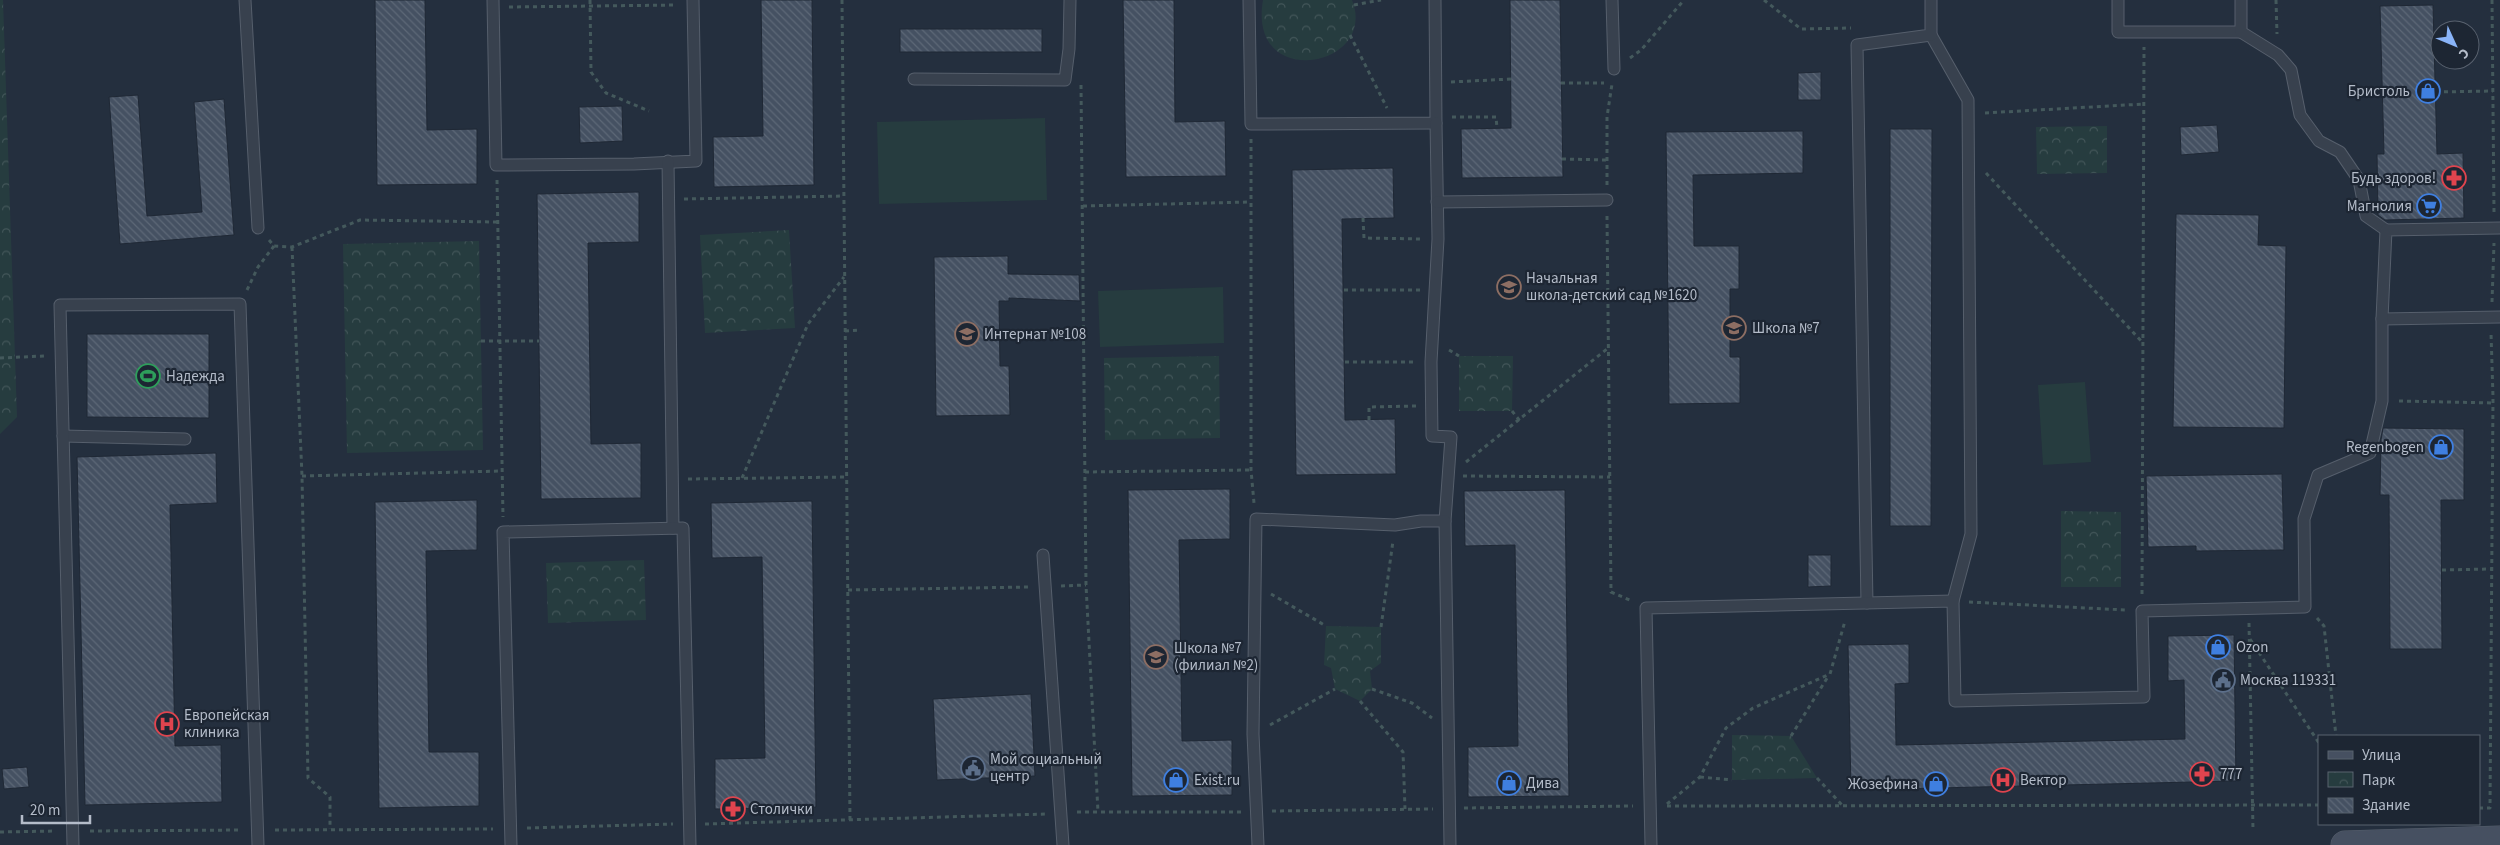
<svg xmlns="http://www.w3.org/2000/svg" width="2500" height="845" font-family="'Source Sans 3',sans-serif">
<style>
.green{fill:#263c3f}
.park{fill:url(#park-crowns)}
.building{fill:url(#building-back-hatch);stroke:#1f2835}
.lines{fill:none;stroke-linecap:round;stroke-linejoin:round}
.lane-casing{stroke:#565f6c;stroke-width:13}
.secondary-casing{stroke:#565f6c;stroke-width:29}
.path{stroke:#44595c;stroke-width:3;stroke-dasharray:4 4;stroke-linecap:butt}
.lane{stroke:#38414e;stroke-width:11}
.secondary{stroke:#465061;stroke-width:28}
.labels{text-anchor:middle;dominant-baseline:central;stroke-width:4.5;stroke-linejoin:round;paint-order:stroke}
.poi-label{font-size:15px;fill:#b4bcc9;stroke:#1d2633;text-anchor:start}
</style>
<defs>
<pattern id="park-crowns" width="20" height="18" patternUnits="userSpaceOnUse" patternTransform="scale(1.25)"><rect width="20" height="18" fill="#263c3f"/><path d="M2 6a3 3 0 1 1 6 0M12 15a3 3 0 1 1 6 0" fill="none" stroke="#435659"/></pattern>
<pattern id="building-back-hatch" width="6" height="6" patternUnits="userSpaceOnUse" patternTransform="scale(1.25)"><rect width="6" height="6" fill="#455162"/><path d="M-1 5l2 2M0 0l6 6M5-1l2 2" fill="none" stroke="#5d6877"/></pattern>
</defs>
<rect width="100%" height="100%" fill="#242f3e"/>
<g class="green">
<path d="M1045,118L1047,200L879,204L877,122Z"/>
<path d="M1223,287L1224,343L1100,347L1098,291Z"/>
<path d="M2085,382L2091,462L2043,465L2038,385Z"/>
</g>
<g class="park">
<path d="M0,0H3L17,417L0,434Z"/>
<path d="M1263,0H1352C1379,68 1247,92 1263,0Z"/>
<path d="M2107,126V173L2037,174L2036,127Z"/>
<path d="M789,230L795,328L705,333L700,235Z"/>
<path d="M479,241L483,450L347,453L343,244Z"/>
<path d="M1219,356L1220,438L1105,440L1104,358Z"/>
<path d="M1459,356H1513L1512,411H1459Z"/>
<path d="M2061,511L2121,512V587H2061Z"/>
<path d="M644,560L646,620L548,623L546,563Z"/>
<path d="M1326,626L1381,627V663L1370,671L1372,689L1360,701L1335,689L1331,668L1324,665Z"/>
<path d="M1732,735L1791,736L1817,778L1732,780Z"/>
</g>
<g class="building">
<path d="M375,0H425L427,130L477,129V184L377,185Z"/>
<path d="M761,0H812L814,185L714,187L713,137L763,136Z"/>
<path d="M1123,0H1174L1175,122L1225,121L1226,176L1126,177Z"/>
<path d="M1510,0H1560L1563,177L1462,178L1461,129L1511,128Z"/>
<path d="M2433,5L2437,154L2463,153L2464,218L2385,220L2378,215L2377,154H2384L2380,6Z"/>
<rect x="900" y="29" width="142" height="23"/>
<path d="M1821,72V100H1798V73Z"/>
<path d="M138,95L147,216L202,212L194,102L224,99L234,235L120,244L109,97Z"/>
<path d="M622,106L623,141L580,143L579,107Z"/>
<path d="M2217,125L2219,152L2181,155L2180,127Z"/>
<path d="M1890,129H1932L1931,526H1890Z"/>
<path d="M1803,131V173L1693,175L1694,246H1739V289H1730V357H1740V403L1669,404L1666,132Z"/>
<path d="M1393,168L1394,218L1342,219L1345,420L1395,419L1396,474L1296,475L1292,170Z"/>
<path d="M639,192V242L588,243L591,444L641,443V498L541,499L537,194Z"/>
<path d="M2176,214L2259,215L2258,245L2286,246L2284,428L2173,427Z"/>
<path d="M1008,256V274L1079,275L1080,301L1009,298V301H999L1000,366H1009L1010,415L936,416L934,257Z"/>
<path d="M87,334H209V418L87,417Z"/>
<path d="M2383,428L2464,429V500H2441L2442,649H2390L2389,495H2380L2381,440Z"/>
<path d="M216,453L217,503L170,505L175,746L221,745L222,802L85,805L77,457Z"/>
<path d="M2282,474L2284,550L2196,551V546L2148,547L2146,476Z"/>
<path d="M1230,489V539L1179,540L1182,741L1232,740V795L1132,796L1128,490Z"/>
<path d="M1565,490L1569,796L1468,797V747L1518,746L1515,545L1465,546L1464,491Z"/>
<path d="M477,500V550L426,551L429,752H479V806L379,808L375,502Z"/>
<path d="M812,501L816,807L715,809V759L765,758L762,557L712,558L711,503Z"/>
<path d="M1808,555H1831V586L1808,587Z"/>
<path d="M2234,635L2236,781L1851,790L1848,645L1909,644V683L1895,684L1896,745L2185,739L2184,680L2168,681V636Z"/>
<path d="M1031,694L1035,776L937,780L933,699Z"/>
<path d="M27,767L29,787L4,789L2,769Z"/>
</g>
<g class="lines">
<g class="lane-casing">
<g id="lane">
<path d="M245,0L258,228"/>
<path d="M493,0L496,165L634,164L696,161L693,0"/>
<path d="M1249,0L1251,124L1436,123L1435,0"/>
<path d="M1612,0L1614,69"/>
<path d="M2118,0V32H2241"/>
<path d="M2241,0V32L2278,55L2291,70L2300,115L2319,141L2340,152L2359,180L2366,216L2386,230"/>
<path d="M1931,35L1968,100L1971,534L1953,601"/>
<path d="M914,79L1065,80L1069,49L1070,0"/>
<path d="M1436,123L1438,239L1431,362L1432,436L1451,437L1445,521"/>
<path d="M668,161L673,528"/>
<path d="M1437,202L1607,200"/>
<path d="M2382,319L2500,317"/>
<path d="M63,436L185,439"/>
<path d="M1043,555L1063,845"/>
<path d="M1867,603L1857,45L1931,35V0"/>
<path d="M73,845L60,305L240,304L258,845"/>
<path d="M511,845L503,532L683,528L690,845"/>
<path d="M1258,845L1253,734L1256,519L1395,525L1421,521H1445L1450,845"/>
<path d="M1651,845L1646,608L1953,601L1955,701L2144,697L2142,611L2305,607L2304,519L2318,475L2370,453L2382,401V319L2386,230L2500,228"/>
</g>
</g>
<g class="secondary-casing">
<path id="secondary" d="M2345,845L2500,840"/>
</g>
<g class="path">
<path d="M590,0L591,72L606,93L649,111"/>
<path d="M842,0L850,820"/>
<path d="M1764,0L1801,29L1851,28"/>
<path d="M2276,0L2277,34"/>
<path d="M2492,0L2494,212"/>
<path d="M1354,5L1381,0"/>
<path d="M509,7L677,5"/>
<path d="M1350,35L1387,108"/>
<path d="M1630,58L1641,50L1684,0"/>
<path d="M1451,82L1511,79"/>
<path d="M1561,83H1604"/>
<path d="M1081,85L1086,585L1098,812"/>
<path d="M2436,92L2493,91"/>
<path d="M1985,113L2144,104"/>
<path d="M1452,117H1496L1497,128"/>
<path d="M1251,139V470L1254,503"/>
<path d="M1562,159L1607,160"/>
<path d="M1986,173L2143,343"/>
<path d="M497,180L503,517"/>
<path d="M1607,185V117L1612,84"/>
<path d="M684,199L844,196"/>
<path d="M1083,206L1250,202"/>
<path d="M1607,216L1611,592L1632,601"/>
<path d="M1363,218L1364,238L1422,239"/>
<path d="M269,240L274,246L292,247L360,220L497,222"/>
<path d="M292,247L302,476L308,778L330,797V829"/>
<path d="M247,290L258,267L274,246"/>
<path d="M1344,290H1420"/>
<path d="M2492,302L2494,243"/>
<path d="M845,331L861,330"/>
<path d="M481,341H539"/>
<path d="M1449,350L1459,356"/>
<path d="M0,358L44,356"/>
<path d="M1345,362H1415"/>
<path d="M2399,401L2493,403"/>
<path d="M1512,411L1520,421"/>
<path d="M1369,420V407L1416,406"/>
<path d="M1466,462L1607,349"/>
<path d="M1085,472L1251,470"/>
<path d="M302,476L502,471"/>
<path d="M1463,476L1610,477"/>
<path d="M742,478L808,324L844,277"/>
<path d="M688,479L846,477"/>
<path d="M2442,570L2492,569"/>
<path d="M1061,586L1086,585"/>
<path d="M848,590L1029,587"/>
<path d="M1271,594L1326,626"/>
<path d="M2142,594L2144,47"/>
<path d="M1969,602L2125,610"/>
<path d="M2317,618L2324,626L2336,736"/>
<path d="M2249,623L2253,830"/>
<path d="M1381,627L1393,541"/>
<path d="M2250,639L2319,743"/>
<path d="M1372,689L1412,703L1432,718"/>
<path d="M1360,701L1403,752L1405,809"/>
<path d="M1270,725L1335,689"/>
<path d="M1791,736L1829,675"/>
<path d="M1700,777L1732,780"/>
<path d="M1817,778L1842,805"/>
<path d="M1667,804L1700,777L1726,728L1753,708L1830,674L1845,621"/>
<path d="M1667,806L2319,805"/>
<path d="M1464,808L1633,806"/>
<path d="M2479,808H2490L2493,397L2491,333"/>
<path d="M1272,811L1433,809"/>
<path d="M1077,812H1241"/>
<path d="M705,824L1046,814"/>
<path d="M527,828L673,824"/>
<path d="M275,830L493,829"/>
<path d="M90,831L241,830"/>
<path d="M0,832L56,831"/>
</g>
<use href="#lane" class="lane"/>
<use href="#secondary" class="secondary"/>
</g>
<defs>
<g id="shop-ring" transform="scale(1.25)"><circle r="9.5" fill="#1d2633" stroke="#3f7fe0" stroke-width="1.5"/><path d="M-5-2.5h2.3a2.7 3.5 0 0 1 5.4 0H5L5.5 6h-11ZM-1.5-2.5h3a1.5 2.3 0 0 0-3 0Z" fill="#3f7fe0"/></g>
<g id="pharmacy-ring" transform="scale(1.25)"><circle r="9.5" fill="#1d2633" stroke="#e0444e" stroke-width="1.5"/><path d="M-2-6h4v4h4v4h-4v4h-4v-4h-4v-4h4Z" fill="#e0444e"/></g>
<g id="supermarket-ring" transform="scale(1.25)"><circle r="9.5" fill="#1d2633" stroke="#3f7fe0" stroke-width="1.5"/><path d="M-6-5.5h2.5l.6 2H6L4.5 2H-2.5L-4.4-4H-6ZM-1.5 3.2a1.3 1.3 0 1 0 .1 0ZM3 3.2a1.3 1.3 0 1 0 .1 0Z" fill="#3f7fe0"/></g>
<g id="school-ring" transform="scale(1.25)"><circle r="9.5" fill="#1d2633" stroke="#8d6e63" stroke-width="1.5"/><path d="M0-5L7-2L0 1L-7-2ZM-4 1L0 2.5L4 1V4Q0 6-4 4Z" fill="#8d6e63"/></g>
<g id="stadium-ring" transform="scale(1.25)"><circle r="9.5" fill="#1d2633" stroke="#2e9e5b" stroke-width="1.5"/><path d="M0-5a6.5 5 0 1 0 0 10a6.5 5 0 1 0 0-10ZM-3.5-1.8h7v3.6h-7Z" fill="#2e9e5b"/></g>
<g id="civic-ring" transform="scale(1.25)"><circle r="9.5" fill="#1d2633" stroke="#5c6f8a" stroke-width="1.5"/><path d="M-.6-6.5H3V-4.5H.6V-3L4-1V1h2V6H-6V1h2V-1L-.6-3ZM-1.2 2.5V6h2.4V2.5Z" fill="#5c6f8a"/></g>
<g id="hospital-ring" transform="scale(1.25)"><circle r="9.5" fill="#1d2633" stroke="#e0444e" stroke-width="1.5"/><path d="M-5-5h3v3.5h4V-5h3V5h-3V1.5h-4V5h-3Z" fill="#e0444e"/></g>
</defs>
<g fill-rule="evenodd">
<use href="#shop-ring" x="2428" y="91"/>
<use href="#pharmacy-ring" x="2454" y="178"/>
<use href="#supermarket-ring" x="2429" y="206"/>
<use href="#school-ring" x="1509" y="287"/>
<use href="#school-ring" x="1734" y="328"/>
<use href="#school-ring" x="967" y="334"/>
<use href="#stadium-ring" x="148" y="376"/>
<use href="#shop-ring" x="2441" y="447"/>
<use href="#shop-ring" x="2218" y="647"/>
<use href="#school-ring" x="1156" y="657"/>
<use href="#civic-ring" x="2223" y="680"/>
<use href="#hospital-ring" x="167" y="724"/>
<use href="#civic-ring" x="973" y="768"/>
<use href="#pharmacy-ring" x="2202" y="774"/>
<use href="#shop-ring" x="1176" y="780"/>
<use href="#hospital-ring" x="2003" y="780"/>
<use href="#shop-ring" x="1509" y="783"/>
<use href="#shop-ring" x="1936" y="784"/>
<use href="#pharmacy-ring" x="733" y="809"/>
</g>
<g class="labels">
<g class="poi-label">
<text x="2410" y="91" text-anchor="end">Бристоль</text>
<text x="2436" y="178" text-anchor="end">Будь здоров!</text>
<text x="2412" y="206" text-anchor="end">Магнолия</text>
<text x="1526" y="278">Начальная<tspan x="1526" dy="17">школа-детский сад №1620</tspan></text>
<text x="1752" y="328">Школа №7</text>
<text x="984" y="334">Интернат №108</text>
<text x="166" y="376">Надежда</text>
<text x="2424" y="447" text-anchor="end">Regenbogen</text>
<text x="2236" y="647">Ozon</text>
<text x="1174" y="648">Школа №7<tspan x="1174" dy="17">(филиал №2)</tspan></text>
<text x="2240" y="680">Москва 119331</text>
<text x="184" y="715">Европейская<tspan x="184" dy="17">клиника</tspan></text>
<text x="990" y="759">Мой социальный<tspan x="990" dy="17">центр</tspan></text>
<text x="2220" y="774">777</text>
<text x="1194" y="780">Exist.ru</text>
<text x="2020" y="780">Вектор</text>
<text x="1526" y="783">Дива</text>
<text x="1918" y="784" text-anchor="end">Жозефина</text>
<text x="750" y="809">Столички</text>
</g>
</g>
<rect x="2318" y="735" width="162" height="90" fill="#1d2633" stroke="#59626f"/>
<rect x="2328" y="751" width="25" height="8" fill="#465061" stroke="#59626f"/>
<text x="2362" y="760" font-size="15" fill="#b4bcc9">Улица</text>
<rect x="2328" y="772" width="25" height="15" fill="url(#park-crowns)" stroke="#59626f"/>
<text x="2362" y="785" font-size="15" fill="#b4bcc9">Парк</text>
<rect x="2328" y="798" width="25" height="15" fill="url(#building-back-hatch)" stroke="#59626f"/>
<text x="2362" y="810" font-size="15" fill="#b4bcc9">Здание</text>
<g transform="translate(2455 45) rotate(134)"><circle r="24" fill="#1d2633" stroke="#59626f"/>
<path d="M0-4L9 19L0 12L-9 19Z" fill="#8ab4f8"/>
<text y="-8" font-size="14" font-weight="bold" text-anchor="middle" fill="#b4bcc9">С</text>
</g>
<path d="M22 815v8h68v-8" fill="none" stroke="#b4bcc9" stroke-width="2.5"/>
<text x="30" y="815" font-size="15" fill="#b4bcc9" stroke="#1d2633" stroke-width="4" paint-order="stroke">20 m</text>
</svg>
